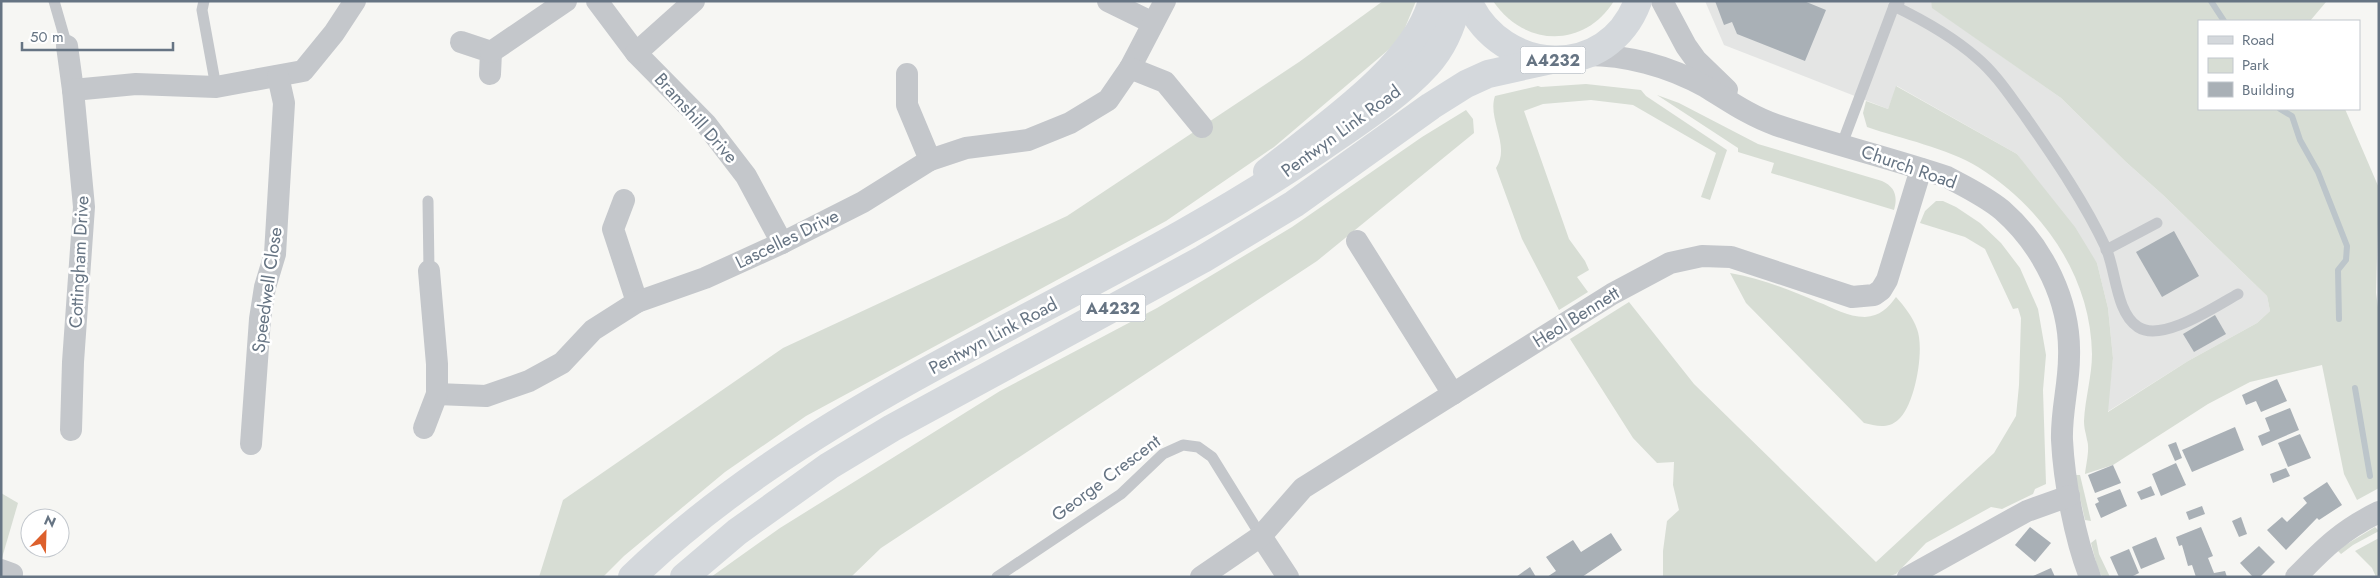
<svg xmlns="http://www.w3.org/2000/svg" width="2380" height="578" font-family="Jost,sans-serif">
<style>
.built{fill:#e4e5e4}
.green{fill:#d7ddd4}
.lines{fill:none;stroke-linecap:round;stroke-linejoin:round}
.stream{stroke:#bcc5ca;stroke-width:6}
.building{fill:#a9b0b6}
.lane{stroke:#c4c7cb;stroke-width:11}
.street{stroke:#c4c7cb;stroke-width:22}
.secondary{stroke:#d4d8dc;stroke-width:28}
.primary{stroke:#d4d8dc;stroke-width:28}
.labels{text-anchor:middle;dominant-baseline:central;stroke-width:5;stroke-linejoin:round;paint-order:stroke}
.shield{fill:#fff;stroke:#949ea8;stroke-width:1}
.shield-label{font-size:16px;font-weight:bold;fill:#667483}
.street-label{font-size:18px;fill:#667483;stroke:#fff}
</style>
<rect width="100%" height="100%" fill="#f6f6f3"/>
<path class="built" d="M1705,1H1931L1933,8L2061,98L2126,162L2163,195L2267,296L2270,311L2257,323L2188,361L2107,412L2113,358L2108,308L2097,263L2017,154L1897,86L1888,109L1724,45Z"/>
<g class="green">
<path d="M1383,1H1416L1400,40L1274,147L1166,221L806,416L725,472L624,556L603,577H539L563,500L783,348L1067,216L1299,62Z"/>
<path d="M1493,1H1614C1584,49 1524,47 1493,1Z"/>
<path d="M1931,1L2326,2L2310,21H2199V109H2345L2379,188L2376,293L2379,314V488L2357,500L2344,474L2322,365L2250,382L2208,404L2113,465L2085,474C2086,464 2090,449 2087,440C2086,433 2084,429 2084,421C2085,399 2092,376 2092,354C2091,276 2042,207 1978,167C1947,148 1902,139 1867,127L1863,113L1866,101L1888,109L1896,86L2017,154L2075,227L2097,263L2108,308L2113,358L2108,412L2188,361L2257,323L2270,311L2267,296L2163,195L2126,162L2061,98L1932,8Z"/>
<path d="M1586,84L1641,90L1646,96L1727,150L1710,200L1701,197L1716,153L1633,105L1591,100L1543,104L1524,111L1569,239L1585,261L1589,270L1577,277L1588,292L1559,310L1522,239L1496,168C1511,146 1487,119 1495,96L1538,86L1541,87Z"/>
<path d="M1657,95L1679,103L1758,144L1882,181C1895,187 1898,196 1894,210L1771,173L1774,163L1738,152V148Z"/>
<path d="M1466,110L1473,119L1474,133L1317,261L881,548L851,577H711L780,528L1000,391L1157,308L1292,227L1422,137Z"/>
<path d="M1936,201H1943L1956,207L1980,223L2001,243L2020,268L2038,309L2046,355L2043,390L2046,484L2035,489L2033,494L2002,509L1991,507L1926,543L1896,574L1887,577H1663V551L1667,521L1679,510L1673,485L1674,462L1657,463L1633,438L1570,339L1629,302L1694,384L1876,562L1994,453L2016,416L2019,385L2021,318L2018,308L2013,309L1985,249L1965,237L1920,223L1925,211Z"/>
<path d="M1730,273C1760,278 1790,290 1818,302C1834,308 1847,317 1865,317C1880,316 1888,308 1896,297C1904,306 1913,317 1917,329C1925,349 1915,406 1898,420C1888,429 1876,426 1864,423L1746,303Z"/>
<path d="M2075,475H2080L2091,521L2085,520Z"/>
<path d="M1,493L18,503L2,558L1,557Z"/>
<path d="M2375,527L2379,531L2353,545L2341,554L2337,550Z"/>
<path d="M2379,538V577H2376L2372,568L2355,551Z"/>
<path d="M2096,539L2099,554L2110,577H2102L2097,566L2091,543Z"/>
</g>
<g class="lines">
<g class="stream">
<path d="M2211,1L2224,21"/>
<path d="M2280,109L2292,116L2300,140L2318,172L2347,246L2346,260L2338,270L2339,319"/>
<path d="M2355,388L2370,476"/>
</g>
</g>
<g class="building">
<path d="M1715,1H1804L1826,10L1805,61L1737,34L1732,22L1724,25Z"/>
<path d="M2174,231L2199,276L2162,297L2136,252Z"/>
<path d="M2215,315L2226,334L2194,352L2183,334Z"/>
<path d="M2277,379L2287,401L2261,412L2256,401L2246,405L2242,395Z"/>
<path d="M2290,408L2299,430L2262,446L2258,436L2270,431L2265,418Z"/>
<path d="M2235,427L2244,450L2192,472L2182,450Z"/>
<path d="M2300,434L2311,458L2288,467L2278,443Z"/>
<path d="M2176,442L2182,458L2175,461L2168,445Z"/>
<path d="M2176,463L2186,485L2161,496L2152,474Z"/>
<path d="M2113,465L2121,483L2095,493L2088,475Z"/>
<path d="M2286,468L2290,476L2273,483L2270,474Z"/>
<path d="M2327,482L2342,505L2319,520L2317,518L2286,550L2267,530L2282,517L2287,522L2307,503L2303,498Z"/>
<path d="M2151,486L2155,495L2141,500L2137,492Z"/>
<path d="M2120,489L2127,506L2101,518L2095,504L2099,502L2097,498Z"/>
<path d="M2202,506L2205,514L2189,520L2186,512Z"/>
<path d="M2241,517L2247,534L2239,537L2232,521Z"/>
<path d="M2030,527L2051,543L2035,562L2015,545Z"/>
<path d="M2201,527L2213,556L2208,558L2214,573L2225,571L2227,577H2196L2192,565L2188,566L2182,545L2179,546L2176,537Z"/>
<path d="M1611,533L1622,550L1582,577H1547L1556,571L1546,557L1573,540L1581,552Z"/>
<path d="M2156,537L2165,559L2141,569L2132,547Z"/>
<path d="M2259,546L2275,562L2260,577H2253L2240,563Z"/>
<path d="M2129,549L2139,573L2131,577H2119L2110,557Z"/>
<path d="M1530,567L1536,577H1516Z"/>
<path d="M2051,568L2055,577H2031Z"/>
</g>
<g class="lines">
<g class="lane">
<path d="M54,1L67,46"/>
<path d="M204,1L202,10L216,87"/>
<path d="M1894,6C1923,20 1952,36 1977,58C1996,74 2010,96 2025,116C2054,158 2084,201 2106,248C2116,271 2116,313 2138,327C2162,343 2216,306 2238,294"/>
<path d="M1842,144L1894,6L1899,3"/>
<path d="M428,201L429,271"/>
<path d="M2106,250L2157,223"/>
<path d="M997,577L1121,494L1163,454L1183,445L1198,447L1212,457L1261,536"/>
</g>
<g class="street">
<path d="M597,1L636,53L706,124L746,176L782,243"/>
<path d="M1108,1L1153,23"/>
<path d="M1662,1L1686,46L1696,60L1727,90"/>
<path d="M461,42L491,52L490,74"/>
<path d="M67,46L73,90"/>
<path d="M491,52L566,1"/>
<path d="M636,53L694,1"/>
<path d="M1582,55C1624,54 1669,66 1706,87C1729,101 1750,116 1776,125C1832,144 1890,158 1947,177C1966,187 1985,196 2002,210C2043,246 2071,302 2069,357C2069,385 2061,412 2062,440C2064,481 2075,539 2090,577"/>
<path d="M1130,68L1165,1"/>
<path d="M907,74V105L930,160"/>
<path d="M624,200L613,229L637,302"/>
<path d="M1357,241L1453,394"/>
<path d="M437,394L486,396L529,381L562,363L593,330L637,302L705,278L782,243L863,202L930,160L966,148L1028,140L1070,123L1108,100L1130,68L1165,82L1202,127"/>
<path d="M424,428L437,394V364L429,271"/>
<path d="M71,430L73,362L84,207L73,90L136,84L216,87L303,71L334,33L355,1"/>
<path d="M251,444L260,319L265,287L275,254L284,103L278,76"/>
<path d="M1261,536L1288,577"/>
<path d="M1,570L12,574"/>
<path d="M1201,577L1261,536L1303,488L1612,294L1670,263L1702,256L1731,257L1852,297L1874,295L1881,290L1887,280L1921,169"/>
<path d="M1908,577L2027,511L2069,496"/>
<path d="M2296,577C2324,548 2342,530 2379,512"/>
</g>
<path class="secondary" d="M1267,172C1319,130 1415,67 1432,1"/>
<g class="primary">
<path d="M1468,1C1502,76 1608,82 1638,1"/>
<path d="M632,577C715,497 812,435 912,379C1048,303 1189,238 1318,150C1354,125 1398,97 1427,65C1443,48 1453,23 1458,1"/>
<path d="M684,577L737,532L829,466L892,428L1203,259L1294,204L1431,106L1466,84L1488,74L1551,60"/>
</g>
</g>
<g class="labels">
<g class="shield">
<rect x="1520.5" y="46.5" width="65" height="27" rx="4"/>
<rect x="1080.5" y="294.5" width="65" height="27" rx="4"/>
</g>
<g class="shield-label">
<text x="1553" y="60">A4232</text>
<text x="1113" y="308">A4232</text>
</g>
<g class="street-label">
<text transform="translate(696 118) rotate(48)">Bramshill Drive</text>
<text transform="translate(1341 131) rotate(-36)">Pentwyn Link Road</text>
<text transform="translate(1909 167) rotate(19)">Church Road</text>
<text transform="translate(787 239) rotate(-26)">Lascelles Drive</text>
<text transform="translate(79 262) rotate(-87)">Cottingham Drive</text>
<text transform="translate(267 290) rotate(-82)">Speedwell Close</text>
<text transform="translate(1576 317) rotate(-32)">Heol Bennett</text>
<text transform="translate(993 336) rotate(-28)">Pentwyn Link Road</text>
<text transform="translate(1106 478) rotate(-37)">George Crescent</text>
</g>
</g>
<rect width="2380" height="578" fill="none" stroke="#667483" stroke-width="5"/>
<rect x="2198" y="20" width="162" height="90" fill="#ffffff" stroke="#c2c7cd"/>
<rect x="2208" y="36" width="25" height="8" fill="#d4d8dc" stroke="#c2c7cd"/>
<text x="2242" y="45" font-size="15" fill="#667483">Road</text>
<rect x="2208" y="58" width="25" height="15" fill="#d7ddd4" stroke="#c2c7cd"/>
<text x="2242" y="70" font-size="15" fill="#667483">Park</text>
<rect x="2208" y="82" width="25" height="15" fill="#a9b0b6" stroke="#c2c7cd"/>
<text x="2242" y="95" font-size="15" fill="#667483">Building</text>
<g transform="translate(45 533) rotate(23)"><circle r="24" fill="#ffffff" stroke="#c2c7cd"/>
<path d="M0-4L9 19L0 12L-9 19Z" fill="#dd602c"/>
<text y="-8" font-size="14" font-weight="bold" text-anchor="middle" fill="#667483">N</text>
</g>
<path d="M22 42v8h151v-8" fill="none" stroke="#667483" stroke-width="2.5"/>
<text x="30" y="42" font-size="15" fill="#667483" stroke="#ffffff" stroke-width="4" paint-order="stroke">50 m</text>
</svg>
